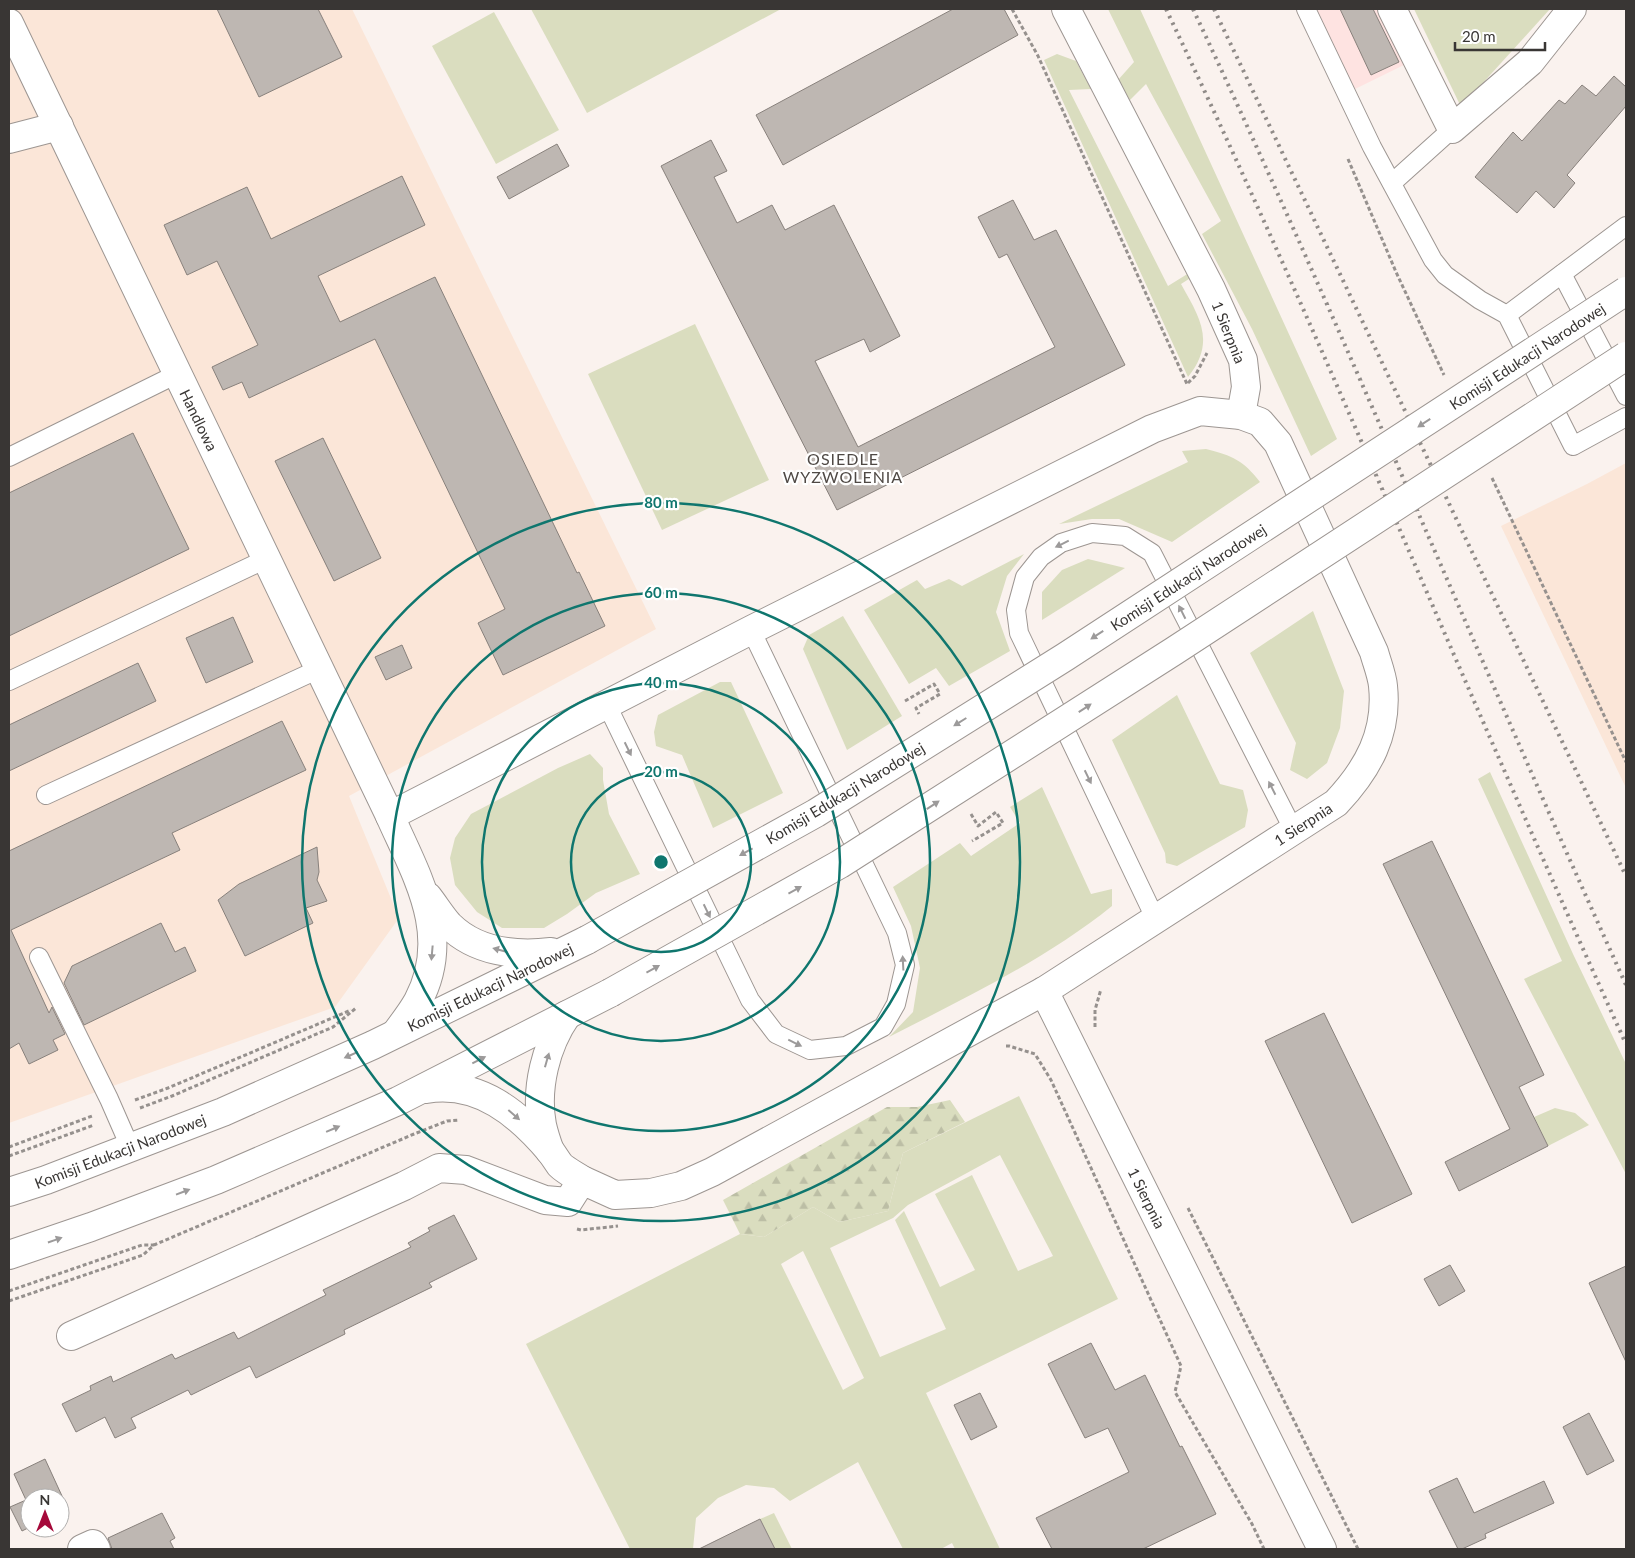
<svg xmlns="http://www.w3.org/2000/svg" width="1635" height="1558" font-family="Lato,sans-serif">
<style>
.commercial{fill:#fbe6d8}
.industrial{fill:#fee3e1}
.grass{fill:#daddbf;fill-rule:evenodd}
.forest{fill:url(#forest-firs)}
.building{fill:#beb7b2;stroke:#88817c}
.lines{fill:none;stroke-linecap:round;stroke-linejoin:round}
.lane-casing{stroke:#9d9692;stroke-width:20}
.street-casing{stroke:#9d9692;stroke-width:30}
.secondary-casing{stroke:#9d9692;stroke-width:30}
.path{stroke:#96918e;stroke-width:3;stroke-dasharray:4 2.5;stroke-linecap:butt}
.lane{stroke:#fff;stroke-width:18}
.street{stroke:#fff;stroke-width:28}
.secondary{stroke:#fff;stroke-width:28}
.rail{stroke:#908b88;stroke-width:4;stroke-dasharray:2.5 5;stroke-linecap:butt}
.secondary-bridge-casing{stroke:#9d9692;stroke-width:30;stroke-linecap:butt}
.secondary-bridge{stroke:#fff;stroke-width:28}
.oneway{fill:#9c9a9a}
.ring{fill:none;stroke:#0f766e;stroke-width:2.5}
.labels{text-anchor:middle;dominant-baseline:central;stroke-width:4.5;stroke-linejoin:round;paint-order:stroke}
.street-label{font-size:15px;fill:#393634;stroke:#fff}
.neighbourhood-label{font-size:16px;letter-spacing:1px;fill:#4f4945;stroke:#fff}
.centre{fill:#0f766e;stroke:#fff;stroke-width:2.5}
.ring-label{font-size:15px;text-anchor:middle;font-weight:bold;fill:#0f766e;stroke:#fff;stroke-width:4.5;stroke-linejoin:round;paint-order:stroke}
</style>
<defs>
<pattern id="forest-firs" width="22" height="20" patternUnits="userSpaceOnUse" patternTransform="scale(1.25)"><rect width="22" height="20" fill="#daddbf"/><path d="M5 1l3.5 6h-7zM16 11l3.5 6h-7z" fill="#bcbea5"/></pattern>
</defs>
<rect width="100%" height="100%" fill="#faf2ee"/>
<g class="commercial">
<path d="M9,9H352L656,629L349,796L399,918L335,1007L9,1123Z"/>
<path d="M1626,463V788L1501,526L1587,484Z"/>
</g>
<path class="industrial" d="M1315,9H1384L1410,62L1353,90Z"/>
<g class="grass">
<path d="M531,9H781L587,113Z"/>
<path d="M1108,9H1140L1337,439L1311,456L1252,329L1202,234L1221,221L1146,84L1130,100L1118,80L1134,62Z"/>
<path d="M1414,9H1550L1461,107Z"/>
<path d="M494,12L559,130L496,164L432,46Z"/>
<path d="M1057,54L1076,61L1091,89L1069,90L1168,286L1189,273L1192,277L1181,284C1200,318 1216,342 1188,377L1044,60Z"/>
<path d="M695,324L769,480L662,530L588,374Z"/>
<path d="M1206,449C1233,456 1243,460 1260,482L1172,542L1119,519H1092L1059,524L1188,462L1182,451Z"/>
<path d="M1024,554L1007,576L996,612L1010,651L949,686L936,668L909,684L864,610L917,580L925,589L949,579L962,586Z"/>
<path d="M1088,559L1125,568L1042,620V592L1062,570Z"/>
<path d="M1313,611L1344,691L1340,728L1327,763L1307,779L1290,770L1296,743L1250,653Z"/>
<path d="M843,616L902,716L847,750L803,649L809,635Z"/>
<path d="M720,682H731L783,793L713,828L682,755L656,746L654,732L658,715Z"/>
<path d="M1177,695L1220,784L1243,790L1248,810L1245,827L1177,866L1166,863L1165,853L1112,740Z"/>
<path d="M590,754L603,768V780L609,814L640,874L596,893L567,914L544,928H502L477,912L455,885L450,858L455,838L471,814L558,768Z"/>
<path d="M1490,772L1573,954L1626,1064V1174L1524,979L1562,961L1478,779Z"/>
<path d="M1042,787L1091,894L1112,889V906C1045,960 965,998 889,1037L913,1012L920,968L911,926L893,887L960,843L971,856L1020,823L1010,807Z"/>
<path d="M1019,1096L1118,1299L926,1393L1000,1549H955L952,1543L941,1549H903L858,1462L790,1501L774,1488L746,1485L718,1498L696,1518L693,1549H630L526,1344L740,1234L764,1237L813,1207L839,1222L888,1211L903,1153ZM1000,1155L1053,1256L1018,1271L972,1175L935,1194L975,1270L940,1287L904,1211L895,1220L946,1329L880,1357L830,1248L893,1218L908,1205ZM803,1251L864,1378L843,1390L781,1264Z"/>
<path d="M1555,1108L1575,1113L1589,1125L1548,1146L1534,1117Z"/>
<path d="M774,1513L792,1549H775L760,1519Z"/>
</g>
<path class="forest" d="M950,1100L965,1122L903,1153L888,1211L839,1222L813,1207L764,1237L740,1234L723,1200L887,1107H917Z"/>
<g class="building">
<path d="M217,9H318L342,57L259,97Z"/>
<path d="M953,9H1004L1018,35L783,165L756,115Z"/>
<path d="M1340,9H1373L1399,62L1371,75Z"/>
<path d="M1614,76L1626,87V106L1567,175L1575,183L1554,208L1536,191L1517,213L1475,177L1513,132L1522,141L1559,100L1565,104L1582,85L1596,96Z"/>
<path d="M711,140L727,171L714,177L737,223L772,205L785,230L834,205L900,336L870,352L864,339L815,361L858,447L1055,347L1007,254L999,258L978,217L1013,200L1034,240L1056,230L1125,365L837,510L661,166Z"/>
<path d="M557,144L569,166L509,199L497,177Z"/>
<path d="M402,176L425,225L318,276L340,322L435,277L577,573L579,572L605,626L503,675L478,623L505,609L375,339L249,398L242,382L223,390L212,367L258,345L217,261L187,275L164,225L247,187L271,239Z"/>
<path d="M133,433L189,549L9,636V493Z"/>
<path d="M323,438L381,558L334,581L275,461Z"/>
<path d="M233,617L253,662L206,683L186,638Z"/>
<path d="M402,645L412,668L386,680L375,657Z"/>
<path d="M138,663L156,701L9,771V725Z"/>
<path d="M282,721L306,770L172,833L180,850L11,930L49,1013L52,1007L65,1034L53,1040L58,1050L29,1064L19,1043L9,1049V851Z"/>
<path d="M1432,841L1544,1075L1519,1087L1548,1146L1459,1191L1445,1162L1510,1129L1383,864Z"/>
<path d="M317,847L319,872L317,880L327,901L306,908L313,923L245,956L218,900L239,884Z"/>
<path d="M161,923L175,952L185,947L196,971L84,1025L64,983L72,966Z"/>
<path d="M1324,1013L1412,1194L1352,1223L1265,1041Z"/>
<path d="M454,1215L477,1259L429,1283L432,1287L344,1330L345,1334L256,1378L250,1366L191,1395L188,1390L131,1418L136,1428L115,1438L105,1417L76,1432L62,1404L91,1390L90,1386L111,1376L113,1382L172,1354L175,1359L234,1332L238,1339L326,1295L323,1290L411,1247L408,1243L430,1231L428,1228Z"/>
<path d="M1450,1265L1465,1291L1439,1306L1424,1279Z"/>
<path d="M1626,1266V1362L1589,1283Z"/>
<path d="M1091,1343L1115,1390L1145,1375L1180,1447L1182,1446L1216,1514L1143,1549H1052L1036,1518L1129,1472L1108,1428L1085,1438L1048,1364Z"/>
<path d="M980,1393L997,1427L971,1440L954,1405Z"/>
<path d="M1589,1413L1614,1461L1587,1475L1563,1427Z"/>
<path d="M45,1459L68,1509L60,1513V1498H30V1527L22,1531L10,1507L26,1500L14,1474Z"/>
<path d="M1457,1478L1474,1513L1544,1481L1554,1503L1485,1534L1486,1538L1462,1549H1458L1429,1491Z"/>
<path d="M162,1513L175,1538L170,1541L174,1549H112L108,1538Z"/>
<path d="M760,1519L775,1549H699Z"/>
</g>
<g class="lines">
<g class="lane-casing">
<g id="lane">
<path d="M1306,9L1372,147L1433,260L1445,275L1480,300L1507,315L1573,446L1626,417"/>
<path d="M1392,183L1452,129"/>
<path d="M1562,274L1626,396"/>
<path d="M1507,315L1626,226"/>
<path d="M9,457L177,374"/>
<path d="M9,681L266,559"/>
<path d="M607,705L750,1000L776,1034L810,1050L846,1046L883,1027L896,1004L905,965L897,933L751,630"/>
<path d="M46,795L319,669"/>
<path d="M1155,918L1019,633L1016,610L1025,577L1041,557L1061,543L1092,533L1125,536L1152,553L1294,831"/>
<path d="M39,957L109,1099L130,1147"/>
</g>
</g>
<g class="street-casing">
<g id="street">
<path d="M1066,9L1211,289L1243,360L1246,387L1241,415"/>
<path d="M1392,9L1452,129L1530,62L1572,9"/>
<path d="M9,23L390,816L751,630L1152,429L1200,411L1241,415L1260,422L1278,443L1374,652C1377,663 1382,675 1383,686C1388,733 1368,769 1336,803L1044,991L712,1172L681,1186L651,1193L615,1195L582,1180L568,1202L545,1200L466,1170L439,1168L404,1186L71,1336"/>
<path d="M9,139L59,126"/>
<path d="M1044,991L1322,1549"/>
<path d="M82,1549L93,1544L96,1549"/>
</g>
</g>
<g class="secondary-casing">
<g id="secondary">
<path d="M390,816C417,877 453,935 418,1001C412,1012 404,1022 396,1033"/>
<path d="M428,897C435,906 441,916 449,925C476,952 516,956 551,952"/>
<path d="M426,1089C479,1080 519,1114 551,1152C554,1156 557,1161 560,1165C566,1171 575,1175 582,1180"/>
<path d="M550,1151C547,1143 544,1134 542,1125C535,1088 546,1045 567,1015"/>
<path d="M9,1192L46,1180L223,1112L373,1045L587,940"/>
<path d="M9,1255L91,1227L216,1180L398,1101L610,993"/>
</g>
</g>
<g class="path">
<path d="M1012,9L1038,56L1187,384"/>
<path d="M1348,159L1396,272L1444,375"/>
<path d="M1188,383L1195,376L1207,353"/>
<path d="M1492,478L1626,762"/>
<path d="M905,701L934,684L940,694L916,708L919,714"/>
<path d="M971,814L978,826L996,812L1003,823L972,841"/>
<path d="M1095,1027V1010L1101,989"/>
<path d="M1006,1046H1009L1035,1054L1051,1080L1181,1366L1175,1392L1252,1524L1264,1549"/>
<path d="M135,1100L168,1088L351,1010"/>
<path d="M140,1108L172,1096L333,1027L356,1008"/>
<path d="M9,1147L92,1116"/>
<path d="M9,1156L94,1125"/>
<path d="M1188,1208L1358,1549"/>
<path d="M577,1229L581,1230L618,1226"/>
<path d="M9,1291L142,1245H154"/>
<path d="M9,1301L143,1255L154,1245L414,1134L447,1121L459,1120"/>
</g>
<use href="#lane" class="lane"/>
<use href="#street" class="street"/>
<use href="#secondary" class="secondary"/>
<g class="rail">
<path d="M1166,9C1328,350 1469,700 1626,1044"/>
<path d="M1193,9C1344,331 1479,661 1626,985"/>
<path d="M1214,9L1626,876"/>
</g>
<g class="secondary-bridge-casing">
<g id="secondary-bridge">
<path d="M587,940L816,813L1065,657L1626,291"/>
<path d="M610,993L840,864L1174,651L1626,356"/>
</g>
</g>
<use href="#secondary-bridge" class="secondary-bridge"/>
</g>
<defs><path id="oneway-solid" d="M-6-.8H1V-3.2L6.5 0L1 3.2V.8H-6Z" transform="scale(1.25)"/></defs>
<g class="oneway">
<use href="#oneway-solid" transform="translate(1424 423) rotate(147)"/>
<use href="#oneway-solid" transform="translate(1062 544) rotate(154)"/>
<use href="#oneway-solid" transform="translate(1182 612) rotate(-117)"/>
<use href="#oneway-solid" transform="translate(1097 635) rotate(147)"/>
<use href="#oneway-solid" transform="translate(1085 708) rotate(-33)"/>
<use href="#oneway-solid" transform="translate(960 722) rotate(148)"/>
<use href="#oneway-solid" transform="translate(628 749) rotate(64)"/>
<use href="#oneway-solid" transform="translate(1088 777) rotate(64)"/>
<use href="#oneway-solid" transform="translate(1272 788) rotate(-117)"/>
<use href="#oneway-solid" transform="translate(933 805) rotate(-33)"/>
<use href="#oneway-solid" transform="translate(746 852) rotate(151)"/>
<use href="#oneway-solid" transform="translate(795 890) rotate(-29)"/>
<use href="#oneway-solid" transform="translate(707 911) rotate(64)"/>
<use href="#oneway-solid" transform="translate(500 950) rotate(-165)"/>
<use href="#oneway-solid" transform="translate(432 953) rotate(95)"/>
<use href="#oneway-solid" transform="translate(903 963) rotate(-93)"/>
<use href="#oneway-solid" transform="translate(653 969) rotate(-29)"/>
<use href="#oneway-solid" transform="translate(795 1043) rotate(26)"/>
<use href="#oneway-solid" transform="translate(351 1055) rotate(156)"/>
<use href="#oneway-solid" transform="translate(479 1060) rotate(-27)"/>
<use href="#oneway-solid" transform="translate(547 1060) rotate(-74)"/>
<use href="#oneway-solid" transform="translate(514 1115) rotate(41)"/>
<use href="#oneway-solid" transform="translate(333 1129) rotate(-23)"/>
<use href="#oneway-solid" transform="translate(183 1192) rotate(-21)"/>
<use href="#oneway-solid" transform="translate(55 1240) rotate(-19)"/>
</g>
<g class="ring">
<circle cx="661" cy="862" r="90"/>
<circle cx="661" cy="862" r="179"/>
<circle cx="661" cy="862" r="269"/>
<circle cx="661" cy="862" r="359"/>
</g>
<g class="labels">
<g class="street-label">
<text transform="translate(1229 332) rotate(68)">1 Sierpnia</text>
<text transform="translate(1527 356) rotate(-33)">Komisji Edukacji Narodowej</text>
<text transform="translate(199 420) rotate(64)">Handlowa</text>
<text transform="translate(1188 577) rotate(-33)">Komisji Edukacji Narodowej</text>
<text transform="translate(845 793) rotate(-31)">Komisji Edukacji Narodowej</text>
<text transform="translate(1303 824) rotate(-33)">1 Sierpnia</text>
<text transform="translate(490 987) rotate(-26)">Komisji Edukacji Narodowej</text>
<text transform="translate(120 1151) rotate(-21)">Komisji Edukacji Narodowej</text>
<text transform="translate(1147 1198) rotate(64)">1 Sierpnia</text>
</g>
<g class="neighbourhood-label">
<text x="843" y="458">OSIEDLE<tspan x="843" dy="18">WYZWOLENIA</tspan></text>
</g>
</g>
<circle cx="661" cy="862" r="8" class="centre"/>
<g class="ring-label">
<text x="661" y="508">80 m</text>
<text x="661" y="598">60 m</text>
<text x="661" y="688">40 m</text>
<text x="661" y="777">20 m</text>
</g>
<rect width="1635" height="1558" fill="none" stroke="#393634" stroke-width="20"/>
<g transform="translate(45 1513)"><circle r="24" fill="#ffffff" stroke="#b0afae"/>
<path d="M0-4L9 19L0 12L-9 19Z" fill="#a5093a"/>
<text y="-8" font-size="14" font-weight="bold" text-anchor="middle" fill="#393634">N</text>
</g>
<path d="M1455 42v8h90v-8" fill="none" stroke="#393634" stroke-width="2.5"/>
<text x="1462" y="42" font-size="15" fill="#393634" stroke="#ffffff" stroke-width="4" paint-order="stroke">20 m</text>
</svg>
